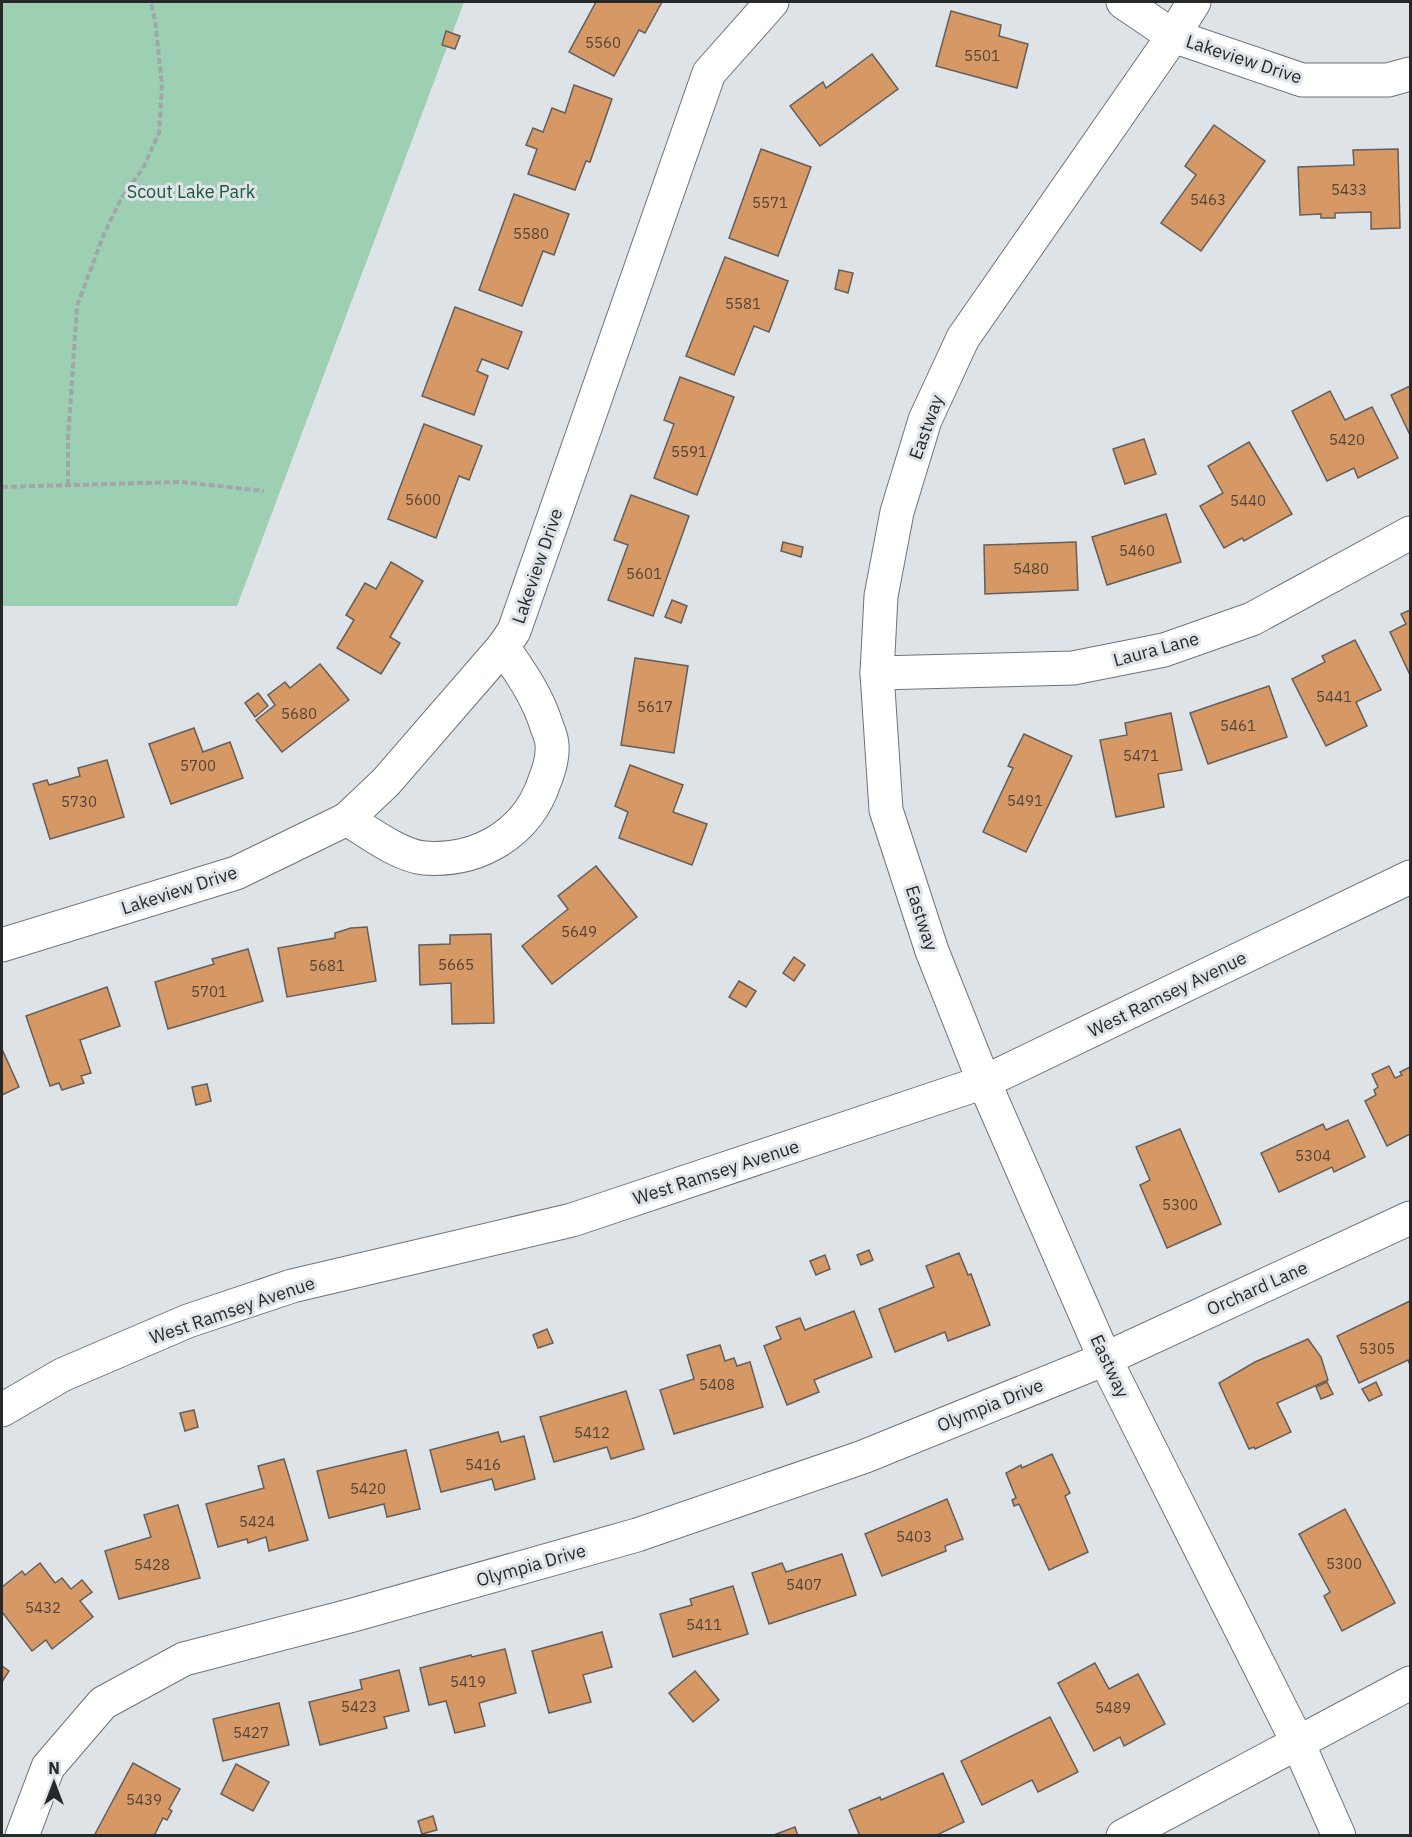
<svg xmlns="http://www.w3.org/2000/svg" width="1412" height="1837" font-family="'IBM Plex Sans',sans-serif">
<style>
.green{fill:#9dd0b3}
.building{fill:#d69865;stroke:#645f5b;stroke-width:1.5}
.lines{fill:none;stroke-linecap:round;stroke-linejoin:round}
.minor-casing{stroke:#6f7478;stroke-width:35}
.tertiary-casing{stroke:#6f7478;stroke-width:35}
.path{stroke:#a2a6aa;stroke-width:4;stroke-dasharray:6 3;stroke-linecap:butt}
.minor{stroke:#fff;stroke-width:33}
.tertiary{stroke:#fff;stroke-width:33}
.labels{text-anchor:middle;dominant-baseline:central;stroke-width:6;stroke-linejoin:round;paint-order:stroke}
.number-label{font-size:15px;fill:#524439}
.street-label{font-size:18px;fill:#26282a;stroke:#dee3e8}
.park-label{font-size:18px;fill:#1b573b;stroke:#dee3e8}
</style>
<rect width="100%" height="100%" fill="#dee3e8"/>
<path class="green" d="M2,2H464L237,606H2Z"/>
<g class="building">
<path d="M596,2H662L645,33L639,30L614,76L569,52Z"/>
<path d="M951,11L1001,25L999,36L1028,44L1017,88L936,66Z"/>
<path d="M446,31L460,36L455,49L442,45Z"/>
<path d="M872,54L898,89L820,146L790,106L823,82L826,88Z"/>
<path d="M574,85L612,99L590,162L586,161L575,190L528,174L537,149L526,145L533,128L543,132L552,108L565,113Z"/>
<path d="M1214,125L1265,161L1201,251L1161,223L1196,175L1185,166Z"/>
<path d="M761,149L811,167L778,256L729,238Z"/>
<path d="M1398,149L1400,228L1371,229V212L1335,213V218H1321V214L1300,215L1298,167L1354,165L1353,150Z"/>
<path d="M514,194L569,214L554,255L543,251L522,306L479,290Z"/>
<path d="M725,257L788,281L769,332L754,326L734,375L686,356Z"/>
<path d="M839,270L853,273L848,293L835,289Z"/>
<path d="M455,307L522,332L508,369L482,359L477,371L488,376L474,415L422,396Z"/>
<path d="M680,377L734,397L697,495L654,478L674,424L664,420Z"/>
<path d="M1410,386V435L1391,395Z"/>
<path d="M1330,391L1345,420L1372,407L1398,458L1358,478L1354,468L1327,481L1292,411Z"/>
<path d="M424,424L482,446L469,480L459,476L436,538L388,519Z"/>
<path d="M1144,439L1156,474L1125,484L1113,449Z"/>
<path d="M1249,442L1292,514L1244,541L1242,538L1224,548L1200,506L1223,493L1208,466Z"/>
<path d="M631,495L689,516L653,616L608,600L628,545L614,540Z"/>
<path d="M1166,514L1181,562L1107,585L1092,537Z"/>
<path d="M783,542L803,547L801,557L781,551Z"/>
<path d="M1076,542L1078,590L985,594L984,545Z"/>
<path d="M391,562L423,581L390,637L400,643L381,674L337,648L354,620L346,615L365,583L376,589Z"/>
<path d="M672,600L687,606L681,623L665,617Z"/>
<path d="M1410,610V675L1390,632L1406,624L1401,614Z"/>
<path d="M1355,640L1381,690L1356,702L1367,726L1326,746L1292,679L1325,662L1322,656Z"/>
<path d="M635,658L688,666L674,753L621,745Z"/>
<path d="M320,664L349,700L282,752L256,720L275,705L268,695L285,682L290,688Z"/>
<path d="M1269,686L1287,737L1208,764L1190,713Z"/>
<path d="M258,693L268,706L255,717L245,703Z"/>
<path d="M1171,713L1182,770L1158,774L1164,807L1116,817L1100,740L1127,735L1125,723Z"/>
<path d="M194,728L203,752L230,742L243,778L171,804L149,744Z"/>
<path d="M1024,734L1072,756L1026,852L983,832L1013,768L1008,766Z"/>
<path d="M107,760L124,817L50,839L33,784L47,780L49,785L80,776L78,768Z"/>
<path d="M630,765L683,785L673,812L707,824L692,865L619,838L628,812L615,806Z"/>
<path d="M596,866L637,917L552,984L522,946L568,909L558,896Z"/>
<path d="M367,927L376,981L287,997L278,948L335,938V933L351,928Z"/>
<path d="M491,934L494,1023L452,1024L451,983L420,985L419,945L450,944V935Z"/>
<path d="M248,949L263,1001L168,1029L155,982L214,964L212,959Z"/>
<path d="M794,957L805,965L794,981L783,973Z"/>
<path d="M739,981L756,991L746,1007L729,997Z"/>
<path d="M107,987L120,1026L80,1040L91,1073L81,1076L84,1083L62,1090L59,1083L50,1086L26,1016Z"/>
<path d="M2,1049L19,1087L2,1095Z"/>
<path d="M1389,1066L1395,1078L1402,1075L1400,1072L1410,1067V1134L1387,1146L1365,1101L1376,1095L1374,1090L1378,1087L1372,1074Z"/>
<path d="M207,1084L211,1101L196,1105L192,1087Z"/>
<path d="M1348,1120L1365,1157L1334,1172L1332,1167L1279,1192L1261,1153L1323,1124L1326,1130Z"/>
<path d="M1180,1129L1221,1224L1167,1248L1140,1185L1150,1180L1136,1147Z"/>
<path d="M869,1250L873,1260L861,1265L857,1255Z"/>
<path d="M959,1253L968,1275L971,1274L990,1325L948,1341L945,1332L895,1352L879,1309L934,1287L926,1266Z"/>
<path d="M825,1255L830,1269L816,1275L810,1261Z"/>
<path d="M1410,1301V1365L1408,1360L1359,1383L1337,1336Z"/>
<path d="M854,1311L872,1357L814,1380L819,1392L787,1405L764,1346L781,1339L776,1327L800,1318L805,1330Z"/>
<path d="M547,1329L553,1343L538,1348L533,1335Z"/>
<path d="M1308,1339L1321,1357L1328,1380L1277,1403L1291,1432L1255,1449L1254,1447L1249,1449L1219,1383L1255,1362Z"/>
<path d="M720,1345L725,1361L734,1358L737,1366L750,1362L763,1407L674,1434L660,1390L694,1379L687,1355Z"/>
<path d="M1327,1382L1333,1394L1321,1399L1316,1387Z"/>
<path d="M1376,1382L1382,1395L1369,1401L1362,1389Z"/>
<path d="M626,1391L644,1449L611,1459L607,1447L554,1462L540,1417Z"/>
<path d="M194,1410L198,1427L185,1431L180,1413Z"/>
<path d="M498,1432L501,1442L524,1436L535,1479L495,1490L492,1479L441,1492L430,1450Z"/>
<path d="M406,1450L420,1509L387,1517L384,1504L329,1518L317,1471Z"/>
<path d="M1052,1454L1070,1493L1065,1496L1088,1552L1049,1570L1019,1504L1014,1506L1012,1500L1016,1498L1006,1473L1021,1465L1022,1468Z"/>
<path d="M284,1459L308,1540L269,1551L266,1537L248,1543L247,1539L218,1547L206,1504L264,1488L258,1466Z"/>
<path d="M947,1499L963,1539L945,1546L946,1551L882,1576L865,1534Z"/>
<path d="M178,1505L200,1578L119,1599L105,1551L151,1537L144,1515Z"/>
<path d="M1345,1509L1395,1603L1342,1631L1324,1596L1330,1592L1299,1534Z"/>
<path d="M842,1554L856,1595L769,1624L752,1573L782,1563L786,1572Z"/>
<path d="M40,1563L55,1583L62,1578L71,1589L82,1580L92,1592L80,1601L93,1617L52,1649L46,1640L32,1651L2,1612V1587L22,1571L25,1575Z"/>
<path d="M733,1586L748,1634L673,1657L660,1614L692,1605L690,1599Z"/>
<path d="M602,1632L612,1667L583,1675L591,1702L549,1713L532,1651Z"/>
<path d="M505,1649L516,1693L479,1703L485,1726L455,1733L446,1701L429,1705L420,1668L471,1655L472,1657Z"/>
<path d="M1095,1663L1109,1689L1138,1674L1165,1724L1124,1746L1120,1737L1094,1751L1058,1683Z"/>
<path d="M2,1666L9,1671L2,1682Z"/>
<path d="M399,1670L409,1711L384,1717L387,1728L320,1745L309,1702L362,1689L360,1680Z"/>
<path d="M695,1671L719,1700L693,1722L669,1693Z"/>
<path d="M279,1703L289,1745L223,1761L213,1719Z"/>
<path d="M1050,1717L1078,1772L1038,1792L1032,1780L982,1805L961,1761Z"/>
<path d="M133,1763L180,1789L169,1809L172,1811L167,1820L163,1818L154,1836H94Z"/>
<path d="M236,1764L269,1782L253,1811L221,1794Z"/>
<path d="M943,1773L964,1822L935,1836H860L849,1810L880,1797L881,1800Z"/>
<path d="M433,1816L437,1830L422,1834L418,1821Z"/>
<path d="M795,1827L798,1836H771Z"/>
</g>
<g class="lines">
<g class="minor-casing">
<g id="minor">
<path d="M1123,2L1173,36L1302,80H1388L1410,74"/>
<path d="M1194,2L1173,36L963,338L925,420L897,512L881,596L877,673L886,810L932,951L984,1082L1105,1359L1298,1743L1339,1836"/>
<path d="M877,673L1073,668L1164,650L1252,619L1410,533"/>
<path d="M347,819C368,832 400,856 424,858C479,862 528,833 545,780C549,770 553,756 552,745C552,739 549,732 547,727C538,697 521,673 503,647"/>
<path d="M2,945L236,873L347,819L386,782L503,647L514,631L709,73L772,2"/>
<path d="M22,1836L48,1767L103,1703L184,1659L353,1615L637,1535L863,1457L1105,1359L1410,1218"/>
<path d="M1123,1836L1410,1683"/>
</g>
</g>
<g class="tertiary-casing">
<path id="tertiary" d="M2,1410L62,1375L188,1321L292,1286L572,1220L984,1082L1410,877"/>
</g>
<g class="path">
<path d="M68,485V439L77,306L104,234L121,199L143,168L159,133L162,86L155,20L151,2"/>
<path d="M2,487L182,482L264,491"/>
</g>
<use href="#minor" class="minor"/>
<use href="#tertiary" class="tertiary"/>
</g>
<g class="labels">
<g class="number-label">
<text x="603" y="42">5560</text>
<text x="982" y="55">5501</text>
<text x="1349" y="189">5433</text>
<text x="1208" y="199">5463</text>
<text x="770" y="202">5571</text>
<text x="531" y="233">5580</text>
<text x="743" y="303">5581</text>
<text x="1347" y="439">5420</text>
<text x="689" y="451">5591</text>
<text x="423" y="499">5600</text>
<text x="1248" y="500">5440</text>
<text x="1137" y="550">5460</text>
<text x="1031" y="568">5480</text>
<text x="644" y="573">5601</text>
<text x="1334" y="696">5441</text>
<text x="655" y="706">5617</text>
<text x="299" y="713">5680</text>
<text x="1238" y="725">5461</text>
<text x="1141" y="755">5471</text>
<text x="198" y="765">5700</text>
<text x="1025" y="800">5491</text>
<text x="79" y="801">5730</text>
<text x="579" y="931">5649</text>
<text x="456" y="964">5665</text>
<text x="327" y="965">5681</text>
<text x="209" y="991">5701</text>
<text x="1313" y="1155">5304</text>
<text x="1180" y="1204">5300</text>
<text x="1377" y="1348">5305</text>
<text x="717" y="1384">5408</text>
<text x="592" y="1432">5412</text>
<text x="483" y="1464">5416</text>
<text x="368" y="1488">5420</text>
<text x="257" y="1521">5424</text>
<text x="914" y="1536">5403</text>
<text x="1344" y="1563">5300</text>
<text x="152" y="1564">5428</text>
<text x="804" y="1584">5407</text>
<text x="43" y="1607">5432</text>
<text x="704" y="1624">5411</text>
<text x="468" y="1681">5419</text>
<text x="359" y="1706">5423</text>
<text x="1113" y="1707">5489</text>
<text x="251" y="1732">5427</text>
<text x="144" y="1799">5439</text>
</g>
<g class="street-label">
<text transform="translate(1244 59) rotate(18)">Lakeview Drive</text>
<text transform="translate(926 427) rotate(-70)">Eastway</text>
<text transform="translate(537 566) rotate(-71)">Lakeview Drive</text>
<text transform="translate(1156 649) rotate(-15)">Laura Lane</text>
<text transform="translate(179 890) rotate(-18)">Lakeview Drive</text>
<text transform="translate(922 918) rotate(72)">Eastway</text>
<text transform="translate(1167 994) rotate(-26)">West Ramsey Avenue</text>
<text transform="translate(716 1172) rotate(-18)">West Ramsey Avenue</text>
<text transform="translate(1257 1288) rotate(-24)">Orchard Lane</text>
<text transform="translate(232 1310) rotate(-19)">West Ramsey Avenue</text>
<text transform="translate(1110 1366) rotate(65)">Eastway</text>
<text transform="translate(990 1405) rotate(-22)">Olympia Drive</text>
<text transform="translate(531 1565) rotate(-16)">Olympia Drive</text>
</g>
<g class="park-label">
<text x="191" y="191">Scout Lake Park</text>
</g>
</g>
<rect width="1412" height="1837" fill="none" stroke="#26282a" stroke-width="6"/>
<g transform="translate(54 1783)" stroke="#dee3e8" stroke-width="4.5" paint-order="stroke">
<path d="M0-4.5L10 22L0 15L-10 22Z" fill="#26282a"/>
<text y="-9" font-size="16" font-weight="bold" text-anchor="middle" fill="#26282a">N</text>
</g>
</svg>
